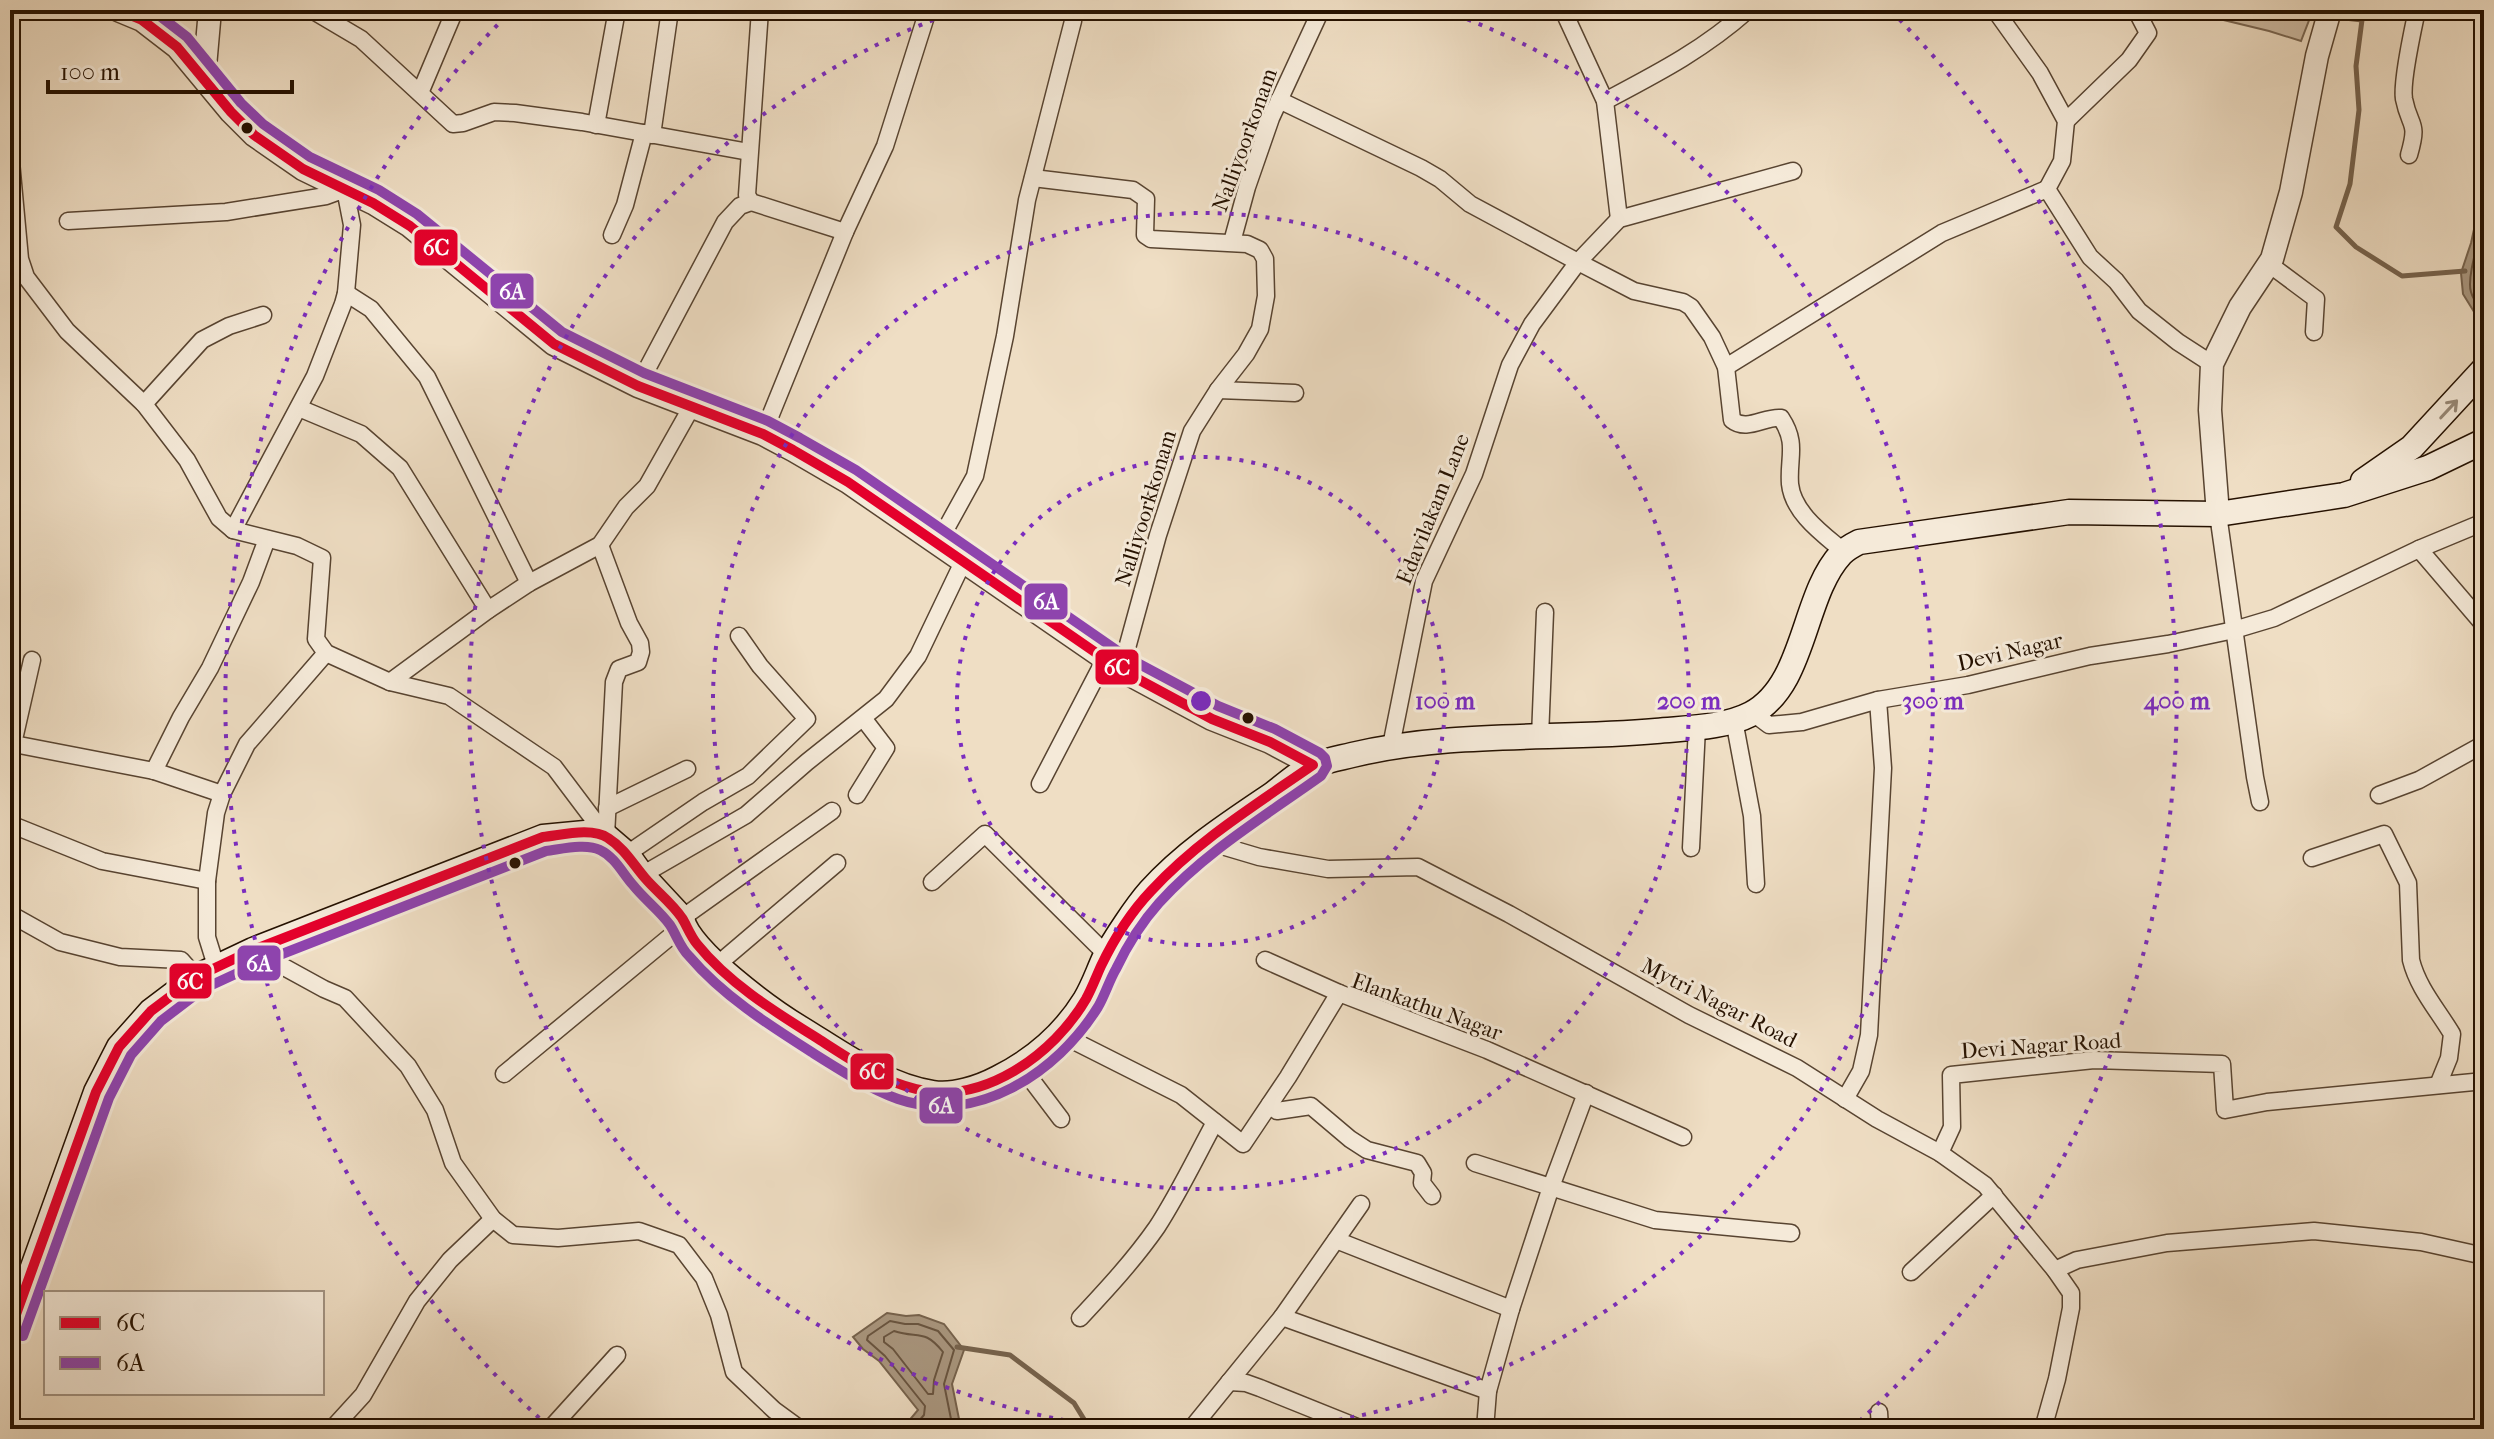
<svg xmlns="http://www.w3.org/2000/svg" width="2494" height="1439" font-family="'IM FELL French Canon',serif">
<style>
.green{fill:#cdbba3;stroke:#796652;stroke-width:2}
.water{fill:#aa9881;stroke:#75624d;stroke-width:2}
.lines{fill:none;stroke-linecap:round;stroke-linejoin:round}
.shore{stroke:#685440;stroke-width:2}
.stream{stroke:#75624d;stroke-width:5}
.minor-casing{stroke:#584431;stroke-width:19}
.tertiary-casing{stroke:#584431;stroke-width:25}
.secondary-casing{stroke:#251100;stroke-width:27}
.minor{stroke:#f5ead9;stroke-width:16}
.tertiary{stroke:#f5ead9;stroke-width:22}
.secondary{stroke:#f5ead9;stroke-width:24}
.bus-1-casing{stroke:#f5ead9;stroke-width:16}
.bus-2-casing{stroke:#f5ead9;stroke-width:16}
.bus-1{stroke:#e4002b;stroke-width:10}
.bus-2{stroke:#8e44ad;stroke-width:10}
.oneway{stroke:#978877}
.ring{fill:none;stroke:#7b2cbf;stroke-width:4;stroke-dasharray:4 8}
.bus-dot{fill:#251100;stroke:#f5ead9;stroke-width:3}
.labels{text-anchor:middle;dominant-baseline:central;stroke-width:6;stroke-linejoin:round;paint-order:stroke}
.street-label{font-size:22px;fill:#251100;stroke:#f5ead9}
.centre{fill:#7b2cbf;stroke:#f5ead9;stroke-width:4}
.ring-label{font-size:24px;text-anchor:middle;font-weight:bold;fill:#7b2cbf;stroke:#f5ead9;stroke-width:6;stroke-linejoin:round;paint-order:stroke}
.line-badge{stroke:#f5ead9;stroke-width:3}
.badge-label{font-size:22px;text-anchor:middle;font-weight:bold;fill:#fff}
</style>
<rect width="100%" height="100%" fill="#efdec4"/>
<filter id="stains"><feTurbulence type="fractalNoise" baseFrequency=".0025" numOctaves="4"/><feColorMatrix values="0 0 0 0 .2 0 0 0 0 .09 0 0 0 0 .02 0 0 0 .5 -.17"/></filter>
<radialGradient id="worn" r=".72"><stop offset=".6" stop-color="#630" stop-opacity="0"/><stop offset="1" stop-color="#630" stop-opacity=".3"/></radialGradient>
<path class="green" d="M2197,10H2313L2301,41L2269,31L2207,16Z"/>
<g class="water">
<path d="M2484,184V328L2463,294L2461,273L2471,243Z"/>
<path d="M887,1313L906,1316L919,1315L944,1324L964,1350L952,1384L961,1429H902L918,1410L879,1361L863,1349L853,1337Z"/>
</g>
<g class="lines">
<g class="shore">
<path d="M2484,216C2481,235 2466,277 2471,292C2473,300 2480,308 2484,314"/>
<path d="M894,1331C918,1339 924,1328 943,1352L934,1380L933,1394H928L893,1349L884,1342V1337Z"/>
<path d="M912,1429L924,1415L925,1406L885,1356L867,1340L868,1336L890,1321L905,1324H918L938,1331L954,1350L944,1384L953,1429"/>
</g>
<g class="stream">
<path d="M2296,10L2304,14L2322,16"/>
<path d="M2336,17L2362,20L2356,66L2359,110L2350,184L2336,227L2356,247L2402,276L2465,271"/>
<path d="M957,1347L1010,1355L1074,1403L1090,1429"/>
</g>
<g class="minor-casing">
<g id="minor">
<path d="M312,10L361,39L453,124L463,123L494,112L515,113L582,122L749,152"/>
<path d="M760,10L747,195L751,202L845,232"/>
<path d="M1563,10L1605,101L1619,219"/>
<path d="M1995,10L2040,73L2066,121L2062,161L2047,189L2090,257L2116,281L2139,311L2178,342L2212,364"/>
<path d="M2477,10L2478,11"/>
<path d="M420,93L455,10"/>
<path d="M1279,100L1421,168L1440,179L1470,204L1578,262L1634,291L1683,302L1691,307L1712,337L1726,367L1732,420C1747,432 1765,416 1781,418C1798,444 1788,457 1790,484C1793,513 1823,534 1843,551"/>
<path d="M1605,101C1658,73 1703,50 1748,10"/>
<path d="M2066,121L2129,60L2148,33L2136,10"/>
<path d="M596,125L617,10"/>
<path d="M652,135L670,10"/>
<path d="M10,151L20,259L26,277L67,331L144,404L187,460L219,518L233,530L297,546L322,558L316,639L326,653L390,682L449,696L554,767L606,836"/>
<path d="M2409,155C2419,120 2410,129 2404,99C2401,82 2413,29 2417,10"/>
<path d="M1033,178L1133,190L1146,199L1145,235L1151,239L1247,244L1260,250L1265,259L1266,296L1260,329L1246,354L1218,390L1192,431L1158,535L1121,670"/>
<path d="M68,221L226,212L326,196L345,189L352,225L346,293L343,304L315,376L233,530"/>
<path d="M612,235L625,205L644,133"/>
<path d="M1232,242L1247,187L1271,118L1321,10"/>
<path d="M2269,264L2316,299L2314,332"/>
<path d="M346,293L371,309L427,377L529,583"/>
<path d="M1726,367L1942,233L2047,189"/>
<path d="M638,386L725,222L740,206L751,202"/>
<path d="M1218,390L1295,393"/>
<path d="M144,404L202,340L229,326L263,315"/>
<path d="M299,408L361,434L400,468L488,610"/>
<path d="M763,434L845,232L885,146L928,10"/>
<path d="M2218,514L2255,777L2260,802"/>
<path d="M600,545L629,623L640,643L641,652L638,662L619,669L614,682L606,836"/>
<path d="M937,545L975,476L1005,336L1027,200L1073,21L1074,10"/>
<path d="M2419,549L2484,522"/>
<path d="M390,682L488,610L529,583L600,545L626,507L647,486L691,408"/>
<path d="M1753,713L1769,725L1802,722L1878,700L1968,685L2090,656L2168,644L2234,630L2274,618L2419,549L2484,625"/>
<path d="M1734,720L1752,816L1756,884"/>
<path d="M1540,737L1545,612"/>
<path d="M14,744L154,771L222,794"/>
<path d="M1391,746L1424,581L1474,474L1510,365L1532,324L1578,262L1619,219L1793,171"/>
<path d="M10,757L32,660"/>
<path d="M154,771L181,717L210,668L251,582L267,539"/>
<path d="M1040,784L1105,659"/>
<path d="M857,795L886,748L863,718"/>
<path d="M2379,795L2419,780L2484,744"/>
<path d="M607,808L687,769"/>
<path d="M10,824L102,861L207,881"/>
<path d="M1205,841L1259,857L1328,869L1418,867L1509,914L1689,1015L1797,1068L1877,1119L1940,1153L1985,1185L2055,1270L2071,1293V1308L2057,1379L2043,1429"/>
<path d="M1691,848L1697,727"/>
<path d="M627,854L703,802L748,776L807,719L760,666L739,636"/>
<path d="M2312,858L2384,834L2408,883L2411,960C2418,988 2437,1009 2452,1034L2449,1058L2438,1085"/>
<path d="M642,875L746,815L807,762L886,699L918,656L963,562"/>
<path d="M932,882L985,834L1107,955"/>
<path d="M10,914L60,942L120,957L181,960L196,977"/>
<path d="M682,918L832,811"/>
<path d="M253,950L324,989L345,998L408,1066L435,1110L453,1163L493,1219L513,1235L558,1238L639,1231L679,1245L704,1278L719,1315L734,1372L774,1410L800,1429"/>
<path d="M1265,960L1339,993"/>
<path d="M717,965L837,863"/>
<path d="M216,966L207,937V881L216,813L222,794L247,744L326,653"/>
<path d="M1060,1034L1181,1095L1243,1144L1288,1077L1339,993L1487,1050L1683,1137"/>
<path d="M1021,1066L1061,1119"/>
<path d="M504,1074L683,926"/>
<path d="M1845,1099L1861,1071L1869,1035L1883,768L1878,700"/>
<path d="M1270,1104L1277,1111L1311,1106L1350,1139L1367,1150L1417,1163L1423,1173L1422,1183L1432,1196"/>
<path d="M1940,1153L1952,1127L1951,1075L2094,1060L2222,1064L2225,1110L2267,1102L2484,1081"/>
<path d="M1475,1163L1655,1220L1791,1233"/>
<path d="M1336,1240L1511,1309"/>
<path d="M2055,1270L2077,1260L2167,1243L2314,1231L2421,1242L2484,1256"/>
<path d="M1911,1272L1994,1195"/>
<path d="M1282,1317L1488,1391"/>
<path d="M1080,1318C1107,1289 1134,1260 1157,1227C1179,1193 1196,1157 1215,1122"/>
<path d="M1229,1382L1246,1383L1260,1388L1362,1429"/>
<path d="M1879,1412L1880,1429"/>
<path d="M332,1429L363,1395L417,1301L450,1260L493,1219"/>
<path d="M550,1429L617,1355"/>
<path d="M1191,1429L1282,1317L1361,1204"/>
<path d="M1485,1429L1488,1391L1511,1309L1551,1187L1586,1093"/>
</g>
</g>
<g class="tertiary-casing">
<g id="tertiary">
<path d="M118,10L142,20L177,47L231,112L254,135L303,169L373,203L410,226L554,344L638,386L763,434L793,450L848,482L1121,670L1212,719L1270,742L1313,765"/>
<path d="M204,78L210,10"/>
<path d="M2218,514L2210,410L2212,364L2240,307L2272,259L2291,192L2317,56L2330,10"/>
</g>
</g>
<g class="secondary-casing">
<g id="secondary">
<path d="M2363,481L2412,447L2484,369"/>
<path d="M10,1331L96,1092L119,1047L151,1011L196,977L253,950L543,837L585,833L606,836L627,854L642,875L682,918C687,950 772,1011 800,1028C841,1053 885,1086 933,1093C954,1096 979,1088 998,1078C1034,1060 1064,1034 1085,1000C1093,987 1098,972 1104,959C1114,940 1136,907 1150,891C1185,852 1230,823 1273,794C1286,784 1301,770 1316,765C1327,760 1340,758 1352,755C1451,731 1555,740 1656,731C1686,728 1724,728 1751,714C1806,685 1802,596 1841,554C1846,549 1853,545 1859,542L2069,512L2218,514L2344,495L2428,468L2484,441"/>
</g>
</g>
<use href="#minor" class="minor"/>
<use href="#tertiary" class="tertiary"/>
<use href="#secondary" class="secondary"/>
<g class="bus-1-casing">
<path id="bus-1" d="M10,1331L96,1092L119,1047L151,1011L196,977L253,950L543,837C562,835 592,827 608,838C624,848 633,864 645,878C656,891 672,903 682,918C687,926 690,935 697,944C729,984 777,1013 820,1040C850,1059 881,1081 916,1089C983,1106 1054,1054 1086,999C1092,988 1096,977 1101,966C1114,939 1131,912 1151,891C1198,840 1257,804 1313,765L1270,742L1212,719L1121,670L848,482L793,450L763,434L638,386L554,344L410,226L373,203L303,169L254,135L231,112L177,47L142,20L118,10"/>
</g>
<g class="bus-2-casing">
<path id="bus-2" d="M23,1336L109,1098L131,1055L161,1021L203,989L259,963L546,851C562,849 586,843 600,850C615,857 623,874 633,885C644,899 660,911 670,925C677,936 680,947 689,956C723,996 769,1025 813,1053C840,1070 868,1088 898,1099C976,1126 1057,1073 1098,1007C1105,995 1109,981 1116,969C1127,946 1142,922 1159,903C1205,852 1265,816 1321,776L1327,766L1325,758L1320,753L1275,729L1218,706L1128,658L856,470L800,438L768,421L644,373L562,332L417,214L379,190L310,157L263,124L241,103L187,37L152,10"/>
</g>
<use href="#bus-1" class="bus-1"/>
<use href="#bus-2" class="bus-2"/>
</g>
<defs><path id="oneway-shaft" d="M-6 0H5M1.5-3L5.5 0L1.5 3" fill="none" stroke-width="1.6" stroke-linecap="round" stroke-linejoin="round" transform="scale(2)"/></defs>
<use class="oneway" href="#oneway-shaft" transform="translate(2449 409) rotate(-47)"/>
<g class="ring">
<circle cx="1201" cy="701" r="244"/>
<circle cx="1201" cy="701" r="488"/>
<path d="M1124 1429A732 732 0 0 1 957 11M1445 11A732 732 0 0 1 1278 1429"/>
<path d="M548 1426A976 976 0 0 1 511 11M1891 11A976 976 0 0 1 1854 1426"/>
</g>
<g class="bus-dot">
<circle cx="247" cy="128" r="7"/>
<circle cx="1248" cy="718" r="7"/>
<circle cx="515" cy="863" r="7"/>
</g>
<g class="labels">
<g class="street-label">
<text transform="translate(1245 140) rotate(-70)">Nalliyoorkonam</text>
<text transform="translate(1146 508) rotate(-73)">Nalliyoorkkonam</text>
<text transform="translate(1433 509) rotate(-68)">Edavilakam Lane</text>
<text transform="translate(2010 652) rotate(-13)">Devi Nagar</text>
<text transform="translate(1719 1003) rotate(27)">Mytri Nagar Road</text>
<text transform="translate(1427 1007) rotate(20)">Elankathu Nagar</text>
<text transform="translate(2041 1046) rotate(-4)">Devi Nagar Road</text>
</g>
</g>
<circle cx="1201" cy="701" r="12" class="centre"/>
<g class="ring-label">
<text x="1445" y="709">100 m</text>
<text x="1689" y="709">200 m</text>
<text x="1933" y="709">300 m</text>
<text x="2177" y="709">400 m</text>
</g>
<g class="line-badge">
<rect x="413" y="228" width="46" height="39" rx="8" fill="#e4002b"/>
<rect x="489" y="272" width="46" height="38" rx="8" fill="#8e44ad"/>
<rect x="1023" y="582" width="46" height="39" rx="8" fill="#8e44ad"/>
<rect x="1094" y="648" width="46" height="38" rx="8" fill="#e4002b"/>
<rect x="236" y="944" width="46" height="38" rx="8" fill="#8e44ad"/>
<rect x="168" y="962" width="45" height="38" rx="8" fill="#e4002b"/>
<rect x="849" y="1052" width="46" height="39" rx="8" fill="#e4002b"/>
<rect x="918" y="1086" width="46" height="39" rx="8" fill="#8e44ad"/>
</g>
<g class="badge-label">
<text x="436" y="255">6C</text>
<text x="512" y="299">6A</text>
<text x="1046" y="609">6A</text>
<text x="1117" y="675">6C</text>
<text x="259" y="971">6A</text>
<text x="190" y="989">6C</text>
<text x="872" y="1079">6C</text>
<text x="941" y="1113">6A</text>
</g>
<rect width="2494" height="1439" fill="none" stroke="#efdec4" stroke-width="40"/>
<rect x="12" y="12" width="2470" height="1415" fill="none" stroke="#251100" stroke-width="4"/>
<rect x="20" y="20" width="2454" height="1399" fill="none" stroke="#251100" stroke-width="2"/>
<rect x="44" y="1291" width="280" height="104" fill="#f5ead9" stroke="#a29382" stroke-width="2"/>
<rect x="60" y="1317" width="40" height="12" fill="#e4002b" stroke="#a29382" stroke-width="2"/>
<text x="116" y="1331" font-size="24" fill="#251100">6C</text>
<rect x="60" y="1357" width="40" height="12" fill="#8e44ad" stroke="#a29382" stroke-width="2"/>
<text x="116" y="1371" font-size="24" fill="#251100">6A</text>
<path d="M48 80v12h244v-12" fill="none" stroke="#251100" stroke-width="4"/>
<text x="60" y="80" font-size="24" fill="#251100" stroke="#f5ead9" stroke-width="6" paint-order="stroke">100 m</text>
<rect width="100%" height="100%" filter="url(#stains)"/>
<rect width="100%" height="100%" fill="url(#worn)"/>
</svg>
